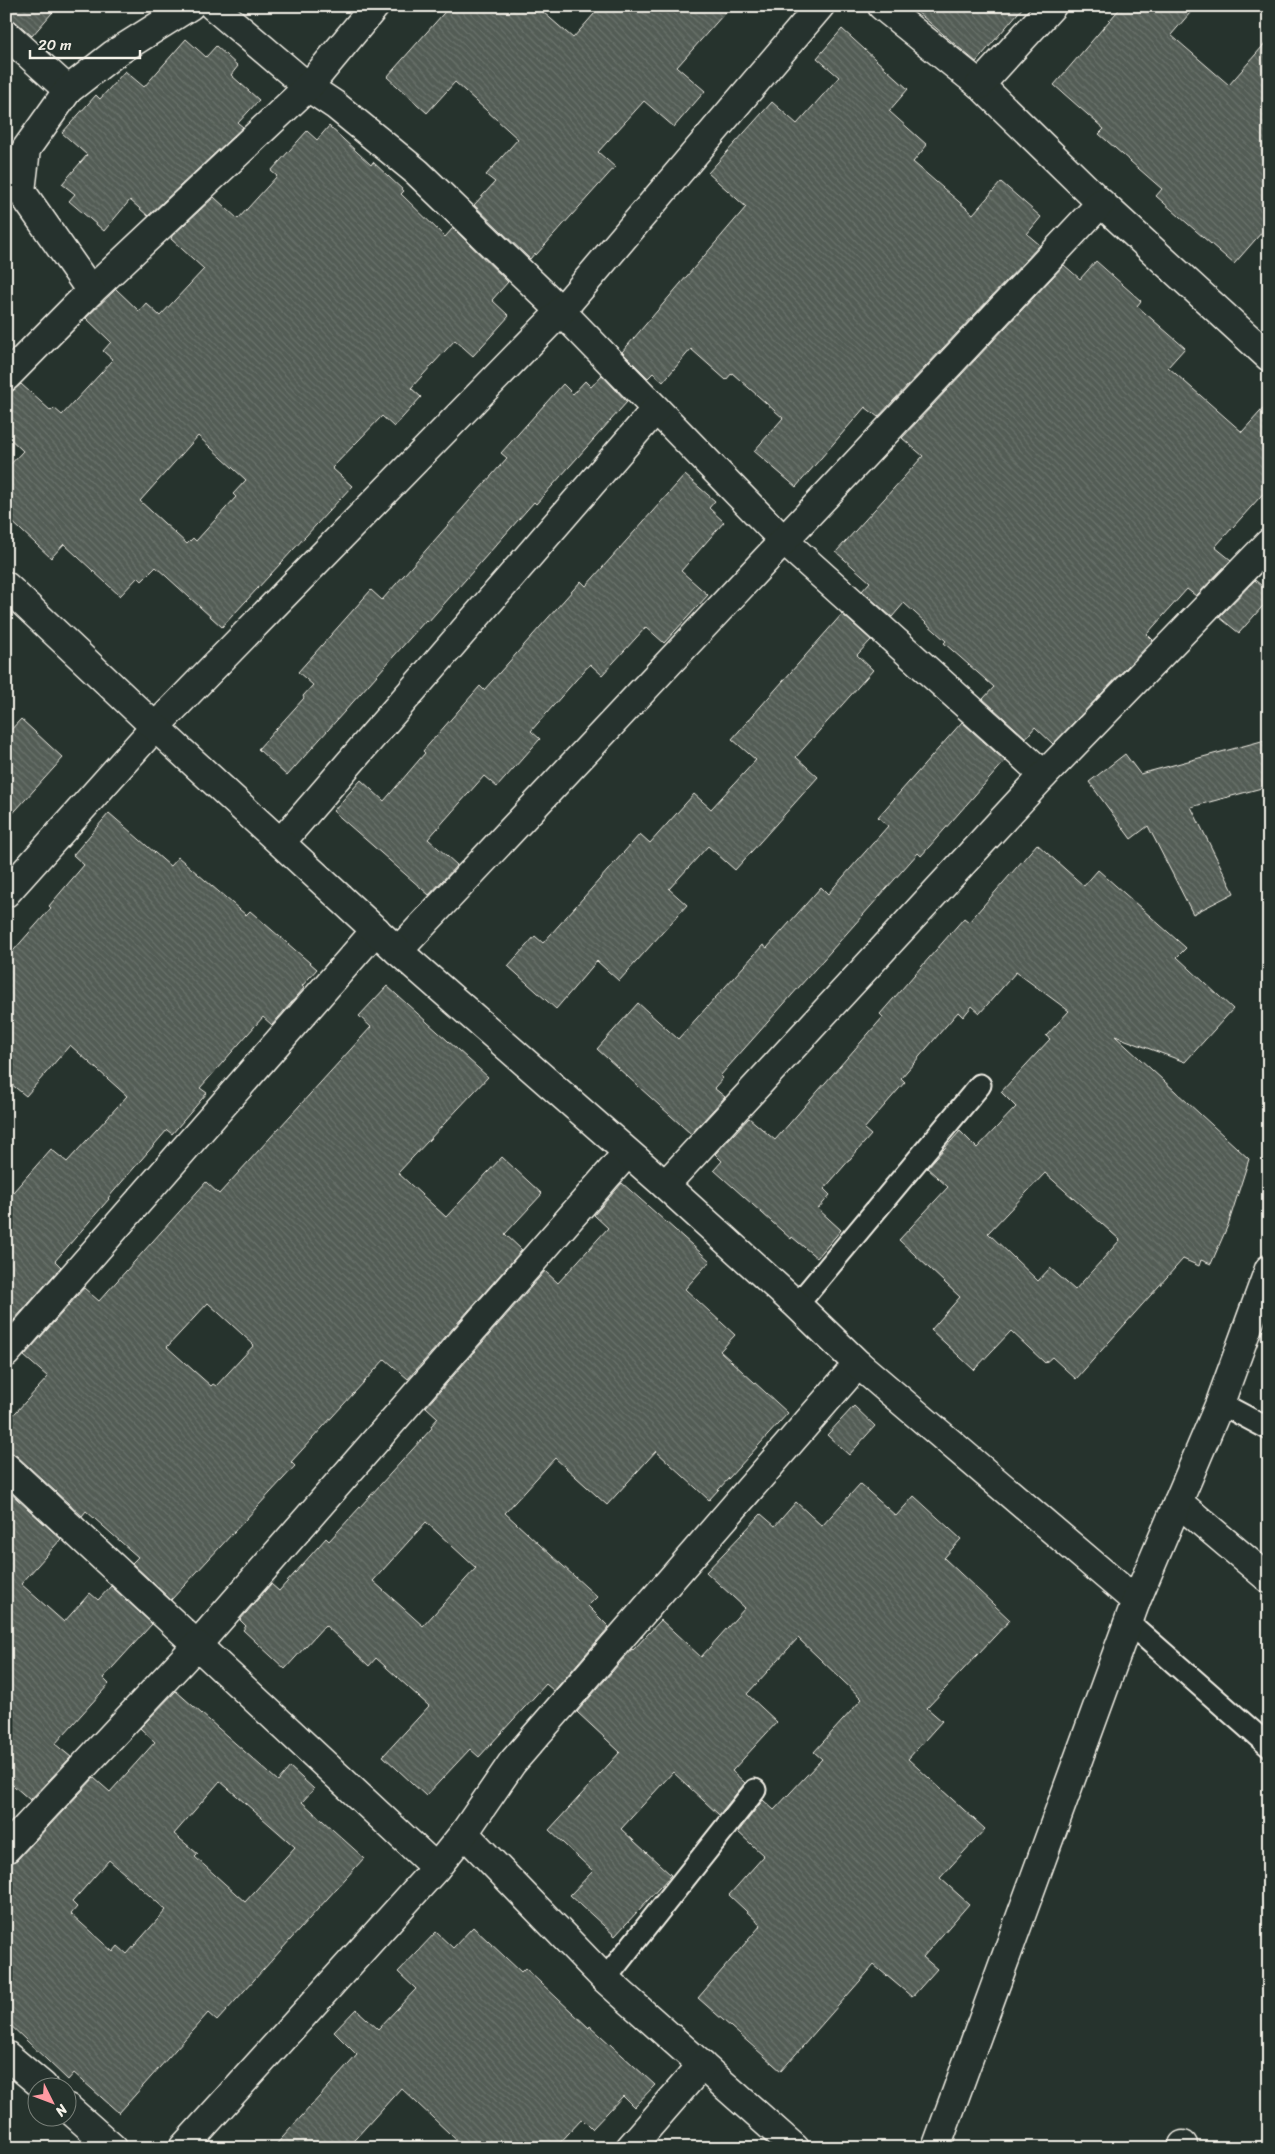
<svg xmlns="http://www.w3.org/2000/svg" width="1275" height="2154" font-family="Sriracha,sans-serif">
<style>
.building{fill:url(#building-back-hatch);stroke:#f4f1e8;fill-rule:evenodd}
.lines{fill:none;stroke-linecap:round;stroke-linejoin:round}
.lane-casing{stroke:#f4f1e8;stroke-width:25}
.street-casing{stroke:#f4f1e8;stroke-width:31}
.secondary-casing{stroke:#f4f1e8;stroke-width:31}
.lane{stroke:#26332d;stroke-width:21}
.street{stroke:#26332d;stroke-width:28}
.secondary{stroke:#26332d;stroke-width:28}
</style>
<defs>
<pattern id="building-back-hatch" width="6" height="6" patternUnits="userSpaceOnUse" patternTransform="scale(1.25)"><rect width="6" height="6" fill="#525c55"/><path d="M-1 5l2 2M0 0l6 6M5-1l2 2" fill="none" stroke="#6c746d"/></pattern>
</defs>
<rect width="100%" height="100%" fill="#26332d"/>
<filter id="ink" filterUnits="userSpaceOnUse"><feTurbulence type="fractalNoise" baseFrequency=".02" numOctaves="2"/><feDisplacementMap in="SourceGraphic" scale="10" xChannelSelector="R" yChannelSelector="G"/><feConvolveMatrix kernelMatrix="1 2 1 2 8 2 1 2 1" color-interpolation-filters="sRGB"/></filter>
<g filter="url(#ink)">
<g class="building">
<path d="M6,6H58L32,36L16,22L6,19Z"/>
<path d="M450,6H536L573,38L601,6H731L677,67L705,91L674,127L644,101L598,152L615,167L536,255L535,253L530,259L474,205L495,182L486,175L518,139L455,82L427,113L387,77Z"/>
<path d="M910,6H1024L976,62Z"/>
<path d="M1122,6H1196L1171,35L1229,85L1269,39V224L1234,264L1156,196L1162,189L1099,134L1104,129L1054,85Z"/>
<path d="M842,29L908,89L889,111L927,145L913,162L973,214L1001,182L1041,217L1027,234L1040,245L878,417L865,407L796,487L754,451L783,418L732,373L726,380L691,349L663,382L653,373L648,378L622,352L746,207L708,173L772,102L797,124L839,77L817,58Z"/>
<path d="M186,39L206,57L216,46L238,66L231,75L259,100L238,123L243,127L148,216L130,200L104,231L69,201L75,194L62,184L87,155L62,133L96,95L100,99L125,71L144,87Z"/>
<path d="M329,126L371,165L373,162L404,191L401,194L445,237L453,228L508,282L492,300L509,316L473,356L455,340L411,388L421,397L394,427L382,416L332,468L352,486L222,627L156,567L142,581L138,577L120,596L64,544L51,558L6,516V469L23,451L6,435V392H11L21,384L51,411L54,408L62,415L113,360L103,351L111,342L86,318L116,289L139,311L146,303L160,316L204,269L171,239L172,236L214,197L238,219L277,176L271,171L307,131L317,140ZM198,436L246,480L233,494L236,497L196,541L193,538L187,544L140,501Z"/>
<path d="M1096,261L1141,301L1137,306L1185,348L1168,367L1242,432L1269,402V487L1215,547L1231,560L1196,596L1187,589L1147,634L1153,640L1053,744L1035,727L1026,738L983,699L994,687L944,643L946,641L904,603L892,617L862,591L870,582L836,552L923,456L902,438L1064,265L1080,279Z"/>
<path d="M602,375L627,402L536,504L534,502L428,622L426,620L287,776L258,749L304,698L303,696L313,685L298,672L371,590L382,600L507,458L501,453L563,384L573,394L585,381L591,387Z"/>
<path d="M685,475L715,501L709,508L724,522L681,571L708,595L664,643L646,627L602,675L590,664L531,731L540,739L497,787L484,776L428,839L457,865L429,895L333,811L361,780L384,801L425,753L423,751L480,686L484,690L581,581L586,586Z"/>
<path d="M1255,580L1269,592V599L1239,633L1219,617Z"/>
<path d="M842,614L871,640L857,655L873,670L796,757L818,777L735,870L708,846L669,889L687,905L619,981L597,961L556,1009L508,966L535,936L543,943L640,834L650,843L694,794L711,809L756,760L732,739Z"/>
<path d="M21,719L63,758L6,821V735Z"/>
<path d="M962,722L1005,761L921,856L918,853L720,1076L723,1078L714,1088L725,1097L691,1134L597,1049L638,1003L678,1039L763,945L767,948L821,887L828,894L888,826L878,817Z"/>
<path d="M1269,739V786L1191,807L1234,893L1193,914L1148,826L1131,839L1089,782L1125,754L1140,774Z"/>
<path d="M109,813L170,866L178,857L246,915L250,911L317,969L302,986L304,988L272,1025L263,1017L200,1088L207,1093L172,1134L167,1130L108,1198L109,1199L55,1261L61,1267L6,1329V1200L51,1149L67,1162L127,1096L70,1045L26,1096L6,1080V959L51,908L49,906L84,865L73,855Z"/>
<path d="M1037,844L1084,886L1098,870L1186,948L1177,957L1233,1009L1185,1062L1115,1036L1249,1159L1228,1225L1211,1264L1201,1260L1199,1266L1183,1259L1076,1379L1052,1357L1045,1363L1011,1331L974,1370L931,1330L960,1297L899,1240L948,1187L927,1168L960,1131L977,1148L1016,1107L1001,1092L1050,1039L1046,1036L1069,1011L1016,972L980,1013L972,1006L963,1017L958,1012L901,1078L905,1082L864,1129L871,1135L824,1189L830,1195L818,1209L841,1230L817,1258L792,1237L791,1239L714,1170L722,1161L715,1154L749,1118L775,1140L883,1017L880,1014L964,918L969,922ZM1045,1173L1120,1240L1075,1290L1050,1268L1038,1281L988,1233Z"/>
<path d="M387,986L488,1077L398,1173L446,1217L502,1157L542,1194L505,1234L522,1250L408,1379L385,1359L291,1462L295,1466L171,1600L132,1563L138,1557L86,1511L82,1516L17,1456L6,1452V1423L48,1377L24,1356L84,1288L99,1301L206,1182L219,1194L371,1027L359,1016ZM208,1303L254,1345L216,1386L213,1384L211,1386L167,1347Z"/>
<path d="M622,1183L710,1261L685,1289L735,1335L720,1351L788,1413L709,1500L656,1451L607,1505L555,1458L505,1513L597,1597L588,1606L609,1627L554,1691L546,1684L479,1757L470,1749L426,1796L383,1756L429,1706L376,1658L369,1666L325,1625L285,1669L243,1630L246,1626L240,1620L271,1584L279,1591L326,1538L329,1541L432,1428L431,1426L438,1418L426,1407L545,1271L558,1283L608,1228L594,1215ZM426,1522L476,1568L423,1626L373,1581Z"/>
<path d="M854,1406L875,1426L849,1455L827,1435Z"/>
<path d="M860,1484L896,1516L914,1496L961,1539L944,1558L1010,1620L927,1708L942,1721L908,1759L985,1829L940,1878L969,1904L923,1957L937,1969L912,1997L874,1965L781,2071L698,1998L761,1925L729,1895L764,1856L738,1832L763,1800L774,1810L822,1759L814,1752L862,1699L798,1638L747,1694L777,1722L732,1771L745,1783L719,1815L673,1772L621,1829L671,1875L615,1936L570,1895L593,1871L549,1830L620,1752L577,1712L632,1649L633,1650L661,1620L701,1657L745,1608L706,1572L761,1514L775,1526L796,1502L822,1526Z"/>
<path d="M6,1489L61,1539L21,1584L64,1622L90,1593L98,1600L111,1586L152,1624L103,1678L109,1684L55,1744L71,1757L30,1800L6,1779Z"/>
<path d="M176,1691L278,1781L290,1767L314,1789L302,1802L364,1858L217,2021L208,2013L119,2113L74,2073L68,2080L6,2021V1864L17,1860L94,1778L110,1792L155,1742L140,1728ZM220,1781L295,1847L245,1902L195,1857L198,1854L174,1834ZM109,1860L166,1910L127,1954L118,1946L113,1952L71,1914L77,1907L72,1902Z"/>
<path d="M473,1927L521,1972L525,1968L589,2028L590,2026L655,2085L634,2107L623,2096L592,2129L582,2119L555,2148H465L401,2088L347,2148H273L357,2055L334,2032L356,2009L378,2029L416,1989L398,1972L436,1932L453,1948Z"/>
</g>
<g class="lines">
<g class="lane-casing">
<g id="lane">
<path d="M797,1305L980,1085"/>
<path d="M1220,1403L1269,1429"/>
<path d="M1128,1622L1269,1746"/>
<path d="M605,1979L755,1790"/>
</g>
</g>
<g class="street-casing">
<g id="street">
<path d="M213,6L308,87L335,105L417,172L561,311L784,541L1044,775"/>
<path d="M882,6L980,85L1101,203L1269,357"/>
<path d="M6,34L68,90"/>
<path d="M980,85L1052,6"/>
<path d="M91,291L308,87L375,6"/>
<path d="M6,377L91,291L21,191L26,149L68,90L114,54L190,6"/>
<path d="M281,842L656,409"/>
<path d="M6,893L155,727L561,311L820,6"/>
<path d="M398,951L1101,203"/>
<path d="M665,1185L1044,775L1269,543"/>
<path d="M6,1353L376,930"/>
<path d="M6,1467L197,1645L627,1153"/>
<path d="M1178,1502L1269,1579"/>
<path d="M464,1833L605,1979L795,2148"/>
<path d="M6,1849L197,1645L436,1868"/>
<path d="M6,2055L43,2086"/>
<path d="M68,2108L113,2148"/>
<path d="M183,2148L436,1868L464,1833L512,1763L858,1364"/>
<path d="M630,2148L702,2065"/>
<path d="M1183,2148V2145"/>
</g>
</g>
<g class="secondary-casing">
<g id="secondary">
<path d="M6,586L155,727L398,951L665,1185L797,1305L858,1364L1136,1601"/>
<path d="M936,2148L1136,1601L1220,1403L1269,1269"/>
</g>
</g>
<use href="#lane" class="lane"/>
<use href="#street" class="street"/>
<use href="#secondary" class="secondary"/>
</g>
</g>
<rect width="1275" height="2154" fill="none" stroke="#26332d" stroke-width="25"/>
<rect x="12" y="12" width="1250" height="2129" fill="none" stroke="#f4f1e8" stroke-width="2" filter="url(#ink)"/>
<g transform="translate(52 2102) rotate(132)"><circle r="24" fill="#26332d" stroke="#787f78"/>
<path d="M0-4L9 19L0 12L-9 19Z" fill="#ff9aa2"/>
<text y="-8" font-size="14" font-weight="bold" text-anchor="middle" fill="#f4f1e8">N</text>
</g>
<path d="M30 50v8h110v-8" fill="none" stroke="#f4f1e8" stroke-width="2.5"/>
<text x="38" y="50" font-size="15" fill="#f4f1e8" stroke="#26332d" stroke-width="4" paint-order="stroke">20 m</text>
</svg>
